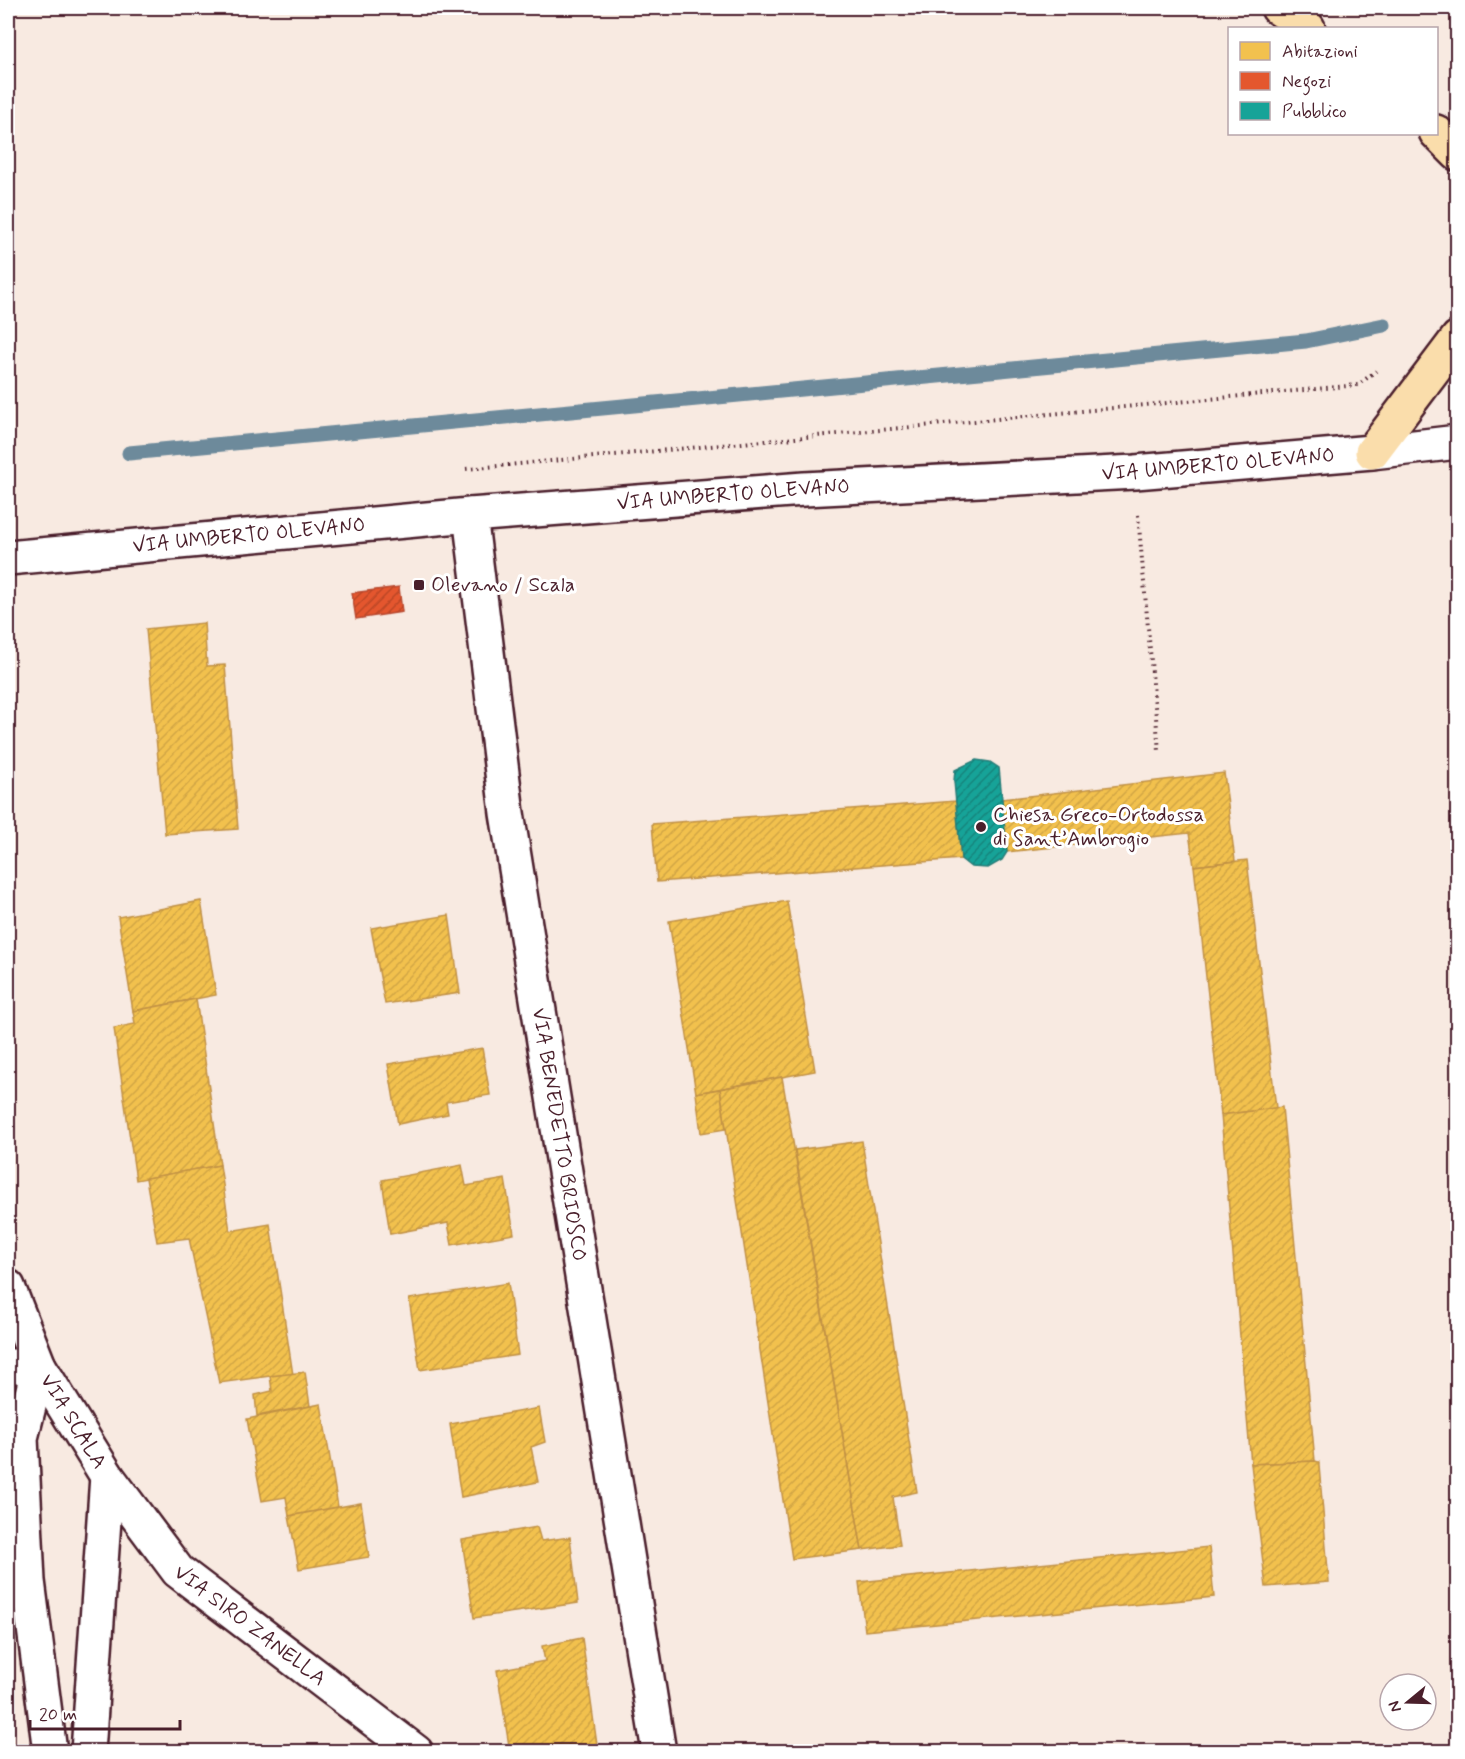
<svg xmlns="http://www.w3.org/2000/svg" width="1465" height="1759" font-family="Mynerve,sans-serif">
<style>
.homes{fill:url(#homes-hatch);stroke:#c09044;stroke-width:1.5}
.shops{fill:url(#shops-hatch);stroke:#b6462d;stroke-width:1.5}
.public{fill:url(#public-hatch);stroke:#267b77;stroke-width:1.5}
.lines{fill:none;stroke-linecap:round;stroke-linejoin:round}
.stream{stroke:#6d8a9b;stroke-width:15}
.minor-casing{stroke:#4a1f2b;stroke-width:38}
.highway-casing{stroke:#4a1f2b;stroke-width:38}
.path{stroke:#4a1f2b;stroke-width:4;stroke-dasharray:1.5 4.5;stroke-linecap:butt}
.minor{stroke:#fff;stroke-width:33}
.highway{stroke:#faddab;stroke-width:33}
.poi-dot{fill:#4a1f2b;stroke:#fff;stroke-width:2}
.labels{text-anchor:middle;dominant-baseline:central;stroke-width:6;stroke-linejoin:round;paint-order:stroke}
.street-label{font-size:21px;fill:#4a1f2b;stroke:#fff}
.poi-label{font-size:21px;fill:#4a1f2b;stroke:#fff;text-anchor:start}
</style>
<defs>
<pattern id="homes-hatch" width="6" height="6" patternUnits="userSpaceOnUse" patternTransform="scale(1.5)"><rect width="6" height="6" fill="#f2c14e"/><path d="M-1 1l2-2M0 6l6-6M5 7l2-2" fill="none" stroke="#d1a544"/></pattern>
<pattern id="shops-hatch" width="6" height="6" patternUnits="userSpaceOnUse" patternTransform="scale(1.5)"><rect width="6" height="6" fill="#e4572e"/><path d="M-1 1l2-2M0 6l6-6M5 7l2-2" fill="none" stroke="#bb4727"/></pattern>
<pattern id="public-hatch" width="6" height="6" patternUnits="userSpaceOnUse" patternTransform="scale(1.5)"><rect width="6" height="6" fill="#17a398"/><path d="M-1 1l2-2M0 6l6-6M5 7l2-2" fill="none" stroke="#17847c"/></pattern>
</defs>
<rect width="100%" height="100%" fill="#f8eae1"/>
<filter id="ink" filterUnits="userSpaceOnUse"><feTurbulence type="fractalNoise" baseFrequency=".0167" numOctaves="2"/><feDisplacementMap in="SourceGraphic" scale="12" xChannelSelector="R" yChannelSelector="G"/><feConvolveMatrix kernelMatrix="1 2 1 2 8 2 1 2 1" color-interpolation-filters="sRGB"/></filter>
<g filter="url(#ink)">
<g class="homes">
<path d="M204,623L207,666L225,665L238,829L165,834L146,629Z"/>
<path d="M1224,773L1235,861L1194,866L1189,833L1007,852L1002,799Z"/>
<path d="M956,801L961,859L657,882L652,824Z"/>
<path d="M1247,860L1276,1108L1221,1115L1194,866Z"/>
<path d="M201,901L216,995L133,1011L118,917Z"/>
<path d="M787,901L815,1071L696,1093L669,921Z"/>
<path d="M449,915L460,993L385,1004L371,928Z"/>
<path d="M196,999L220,1165L136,1180L114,1028L135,1024L133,1011Z"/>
<path d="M482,1048L490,1095L446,1102L448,1114L398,1124L388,1064Z"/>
<path d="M782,1077L862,1550L792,1559L720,1089Z"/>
<path d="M720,1089L726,1129L701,1133L696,1093Z"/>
<path d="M1282,1107L1315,1461L1251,1464L1221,1115Z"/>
<path d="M862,1141L917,1492L893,1497L900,1545L862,1550L795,1150Z"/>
<path d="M220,1165L230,1231L270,1224L293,1375L270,1376L219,1383L189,1238L157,1242L146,1178Z"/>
<path d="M462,1165L466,1186L505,1179L514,1234L452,1245L448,1223L390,1234L382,1180Z"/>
<path d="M508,1283L518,1355L420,1370L409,1299Z"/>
<path d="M305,1372L310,1406L257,1416L255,1395L272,1391L270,1376Z"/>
<path d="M321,1404L338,1507L289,1516L286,1497L262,1501L247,1419Z"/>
<path d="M539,1408L545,1442L531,1447L538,1482L461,1497L450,1424Z"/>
<path d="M1315,1461L1319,1462V1466L1329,1582L1266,1587L1251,1464Z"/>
<path d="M361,1503L369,1557L299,1569L289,1516Z"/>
<path d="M537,1527L541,1541L570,1537L578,1603L474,1618L462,1540Z"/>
<path d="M1209,1547L1214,1597L865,1631L859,1582Z"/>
<path d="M582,1638L598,1752H510L497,1670L545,1661L542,1646Z"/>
</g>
<path class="shops" d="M399,587L402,612L356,619L352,593Z"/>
<path class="public" d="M976,760L990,762L999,768L1007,852L1002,860L988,868L971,867L961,859L954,781L955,770Z"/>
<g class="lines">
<path class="stream" d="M129,453L1306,341L1384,325"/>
<g class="minor-casing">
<g id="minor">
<path id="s1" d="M470,515L507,813L659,1752"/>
<path id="s2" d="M8,558L470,515L804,489L1135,472L1372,452L1458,442"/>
<path id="s3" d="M8,1287L39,1366L107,1476L178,1571L416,1752"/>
<path d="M8,1366H39"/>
<path d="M39,1366L21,1438L28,1581L50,1752"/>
<path d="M88,1752L107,1476"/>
</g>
</g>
<g class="highway-casing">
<g id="highway">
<path d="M1278,8L1308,28"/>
<path d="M1436,132L1458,154"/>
<path d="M1372,452L1458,338"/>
</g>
</g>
<g class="path">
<path d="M466,469L1358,385L1376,371"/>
<path d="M1138,515L1159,751"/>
</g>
<use href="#minor" class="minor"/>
<use href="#highway" class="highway"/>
</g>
</g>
<g class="poi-dot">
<rect x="413" y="579" width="12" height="12" rx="3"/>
<circle cx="981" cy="827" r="6"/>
</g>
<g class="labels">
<g class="street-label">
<text stroke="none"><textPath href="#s2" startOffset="1214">VIA UMBERTO OLEVANO</textPath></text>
<text stroke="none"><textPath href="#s2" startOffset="728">VIA UMBERTO OLEVANO</textPath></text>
<text stroke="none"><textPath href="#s2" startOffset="242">VIA UMBERTO OLEVANO</textPath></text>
<text stroke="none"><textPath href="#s1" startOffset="626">VIA BENEDETTO BRIOSCO</textPath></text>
<text stroke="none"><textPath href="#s3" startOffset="150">VIA SCALA</textPath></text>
<text stroke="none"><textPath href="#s3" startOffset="423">VIA SIRO ZANELLA</textPath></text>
</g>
<g class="poi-label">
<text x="431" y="585">Olevano / Scala</text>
<text x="993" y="815">Chiesa Greco-Ortodossa<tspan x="993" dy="24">di Sant’Ambrogio</tspan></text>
</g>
</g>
<rect width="1465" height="1759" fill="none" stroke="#fff" stroke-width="30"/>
<rect x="15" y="15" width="1435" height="1729" fill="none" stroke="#4a1f2b" stroke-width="2" filter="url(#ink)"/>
<rect x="1228" y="27" width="210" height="108" fill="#ffffff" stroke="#b7a5aa" stroke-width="1.5"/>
<rect x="1240" y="42" width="30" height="18" fill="#f2c14e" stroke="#b7a5aa" stroke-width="1.5"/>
<text x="1282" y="57" font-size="18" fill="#4a1f2b">Abitazioni</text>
<rect x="1240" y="72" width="30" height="18" fill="#e4572e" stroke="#b7a5aa" stroke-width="1.5"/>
<text x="1282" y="87" font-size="18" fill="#4a1f2b">Negozi</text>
<rect x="1240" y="102" width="30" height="18" fill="#17a398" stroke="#b7a5aa" stroke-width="1.5"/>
<text x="1282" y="117" font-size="18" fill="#4a1f2b">Pubblico</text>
<g transform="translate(1408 1702) rotate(251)"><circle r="28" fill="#ffffff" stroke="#b7a5aa" stroke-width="1.5"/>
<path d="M0-4.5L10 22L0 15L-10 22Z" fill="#4a1f2b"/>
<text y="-9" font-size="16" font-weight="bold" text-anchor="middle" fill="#4a1f2b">N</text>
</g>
<path d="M30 1720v9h150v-9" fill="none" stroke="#4a1f2b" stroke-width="3"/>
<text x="39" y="1720" font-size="18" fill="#4a1f2b" stroke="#ffffff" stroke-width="4.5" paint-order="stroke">20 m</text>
</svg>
